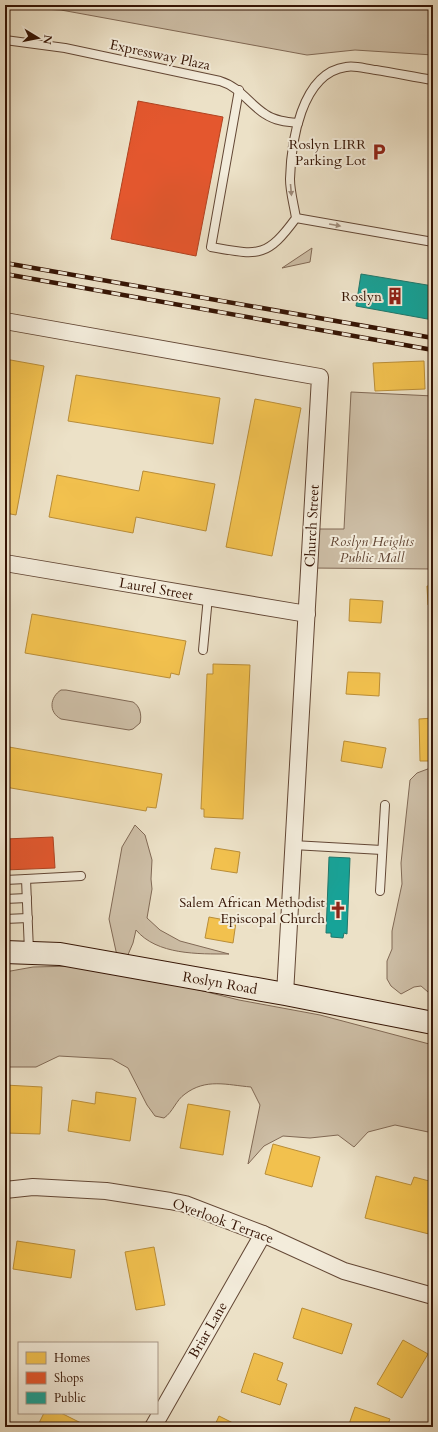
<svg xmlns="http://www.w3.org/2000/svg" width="438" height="1432" font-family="Cardo,serif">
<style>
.green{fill:#cdbea6;stroke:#816955}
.homes{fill:#f2c14e;stroke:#b98d38}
.shops{fill:#e4572e;stroke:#b04321}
.public{fill:#17a398;stroke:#20786c}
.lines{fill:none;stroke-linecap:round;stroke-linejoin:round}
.lane-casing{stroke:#634735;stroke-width:10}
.street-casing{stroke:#634735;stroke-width:18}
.secondary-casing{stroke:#351404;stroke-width:24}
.lane{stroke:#f3ecdb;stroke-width:8}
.street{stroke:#f3ecdb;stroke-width:16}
.secondary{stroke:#f3ecdb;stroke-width:22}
.rail-casing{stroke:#351404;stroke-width:4.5}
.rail{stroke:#f3ecdb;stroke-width:3;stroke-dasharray:9;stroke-linecap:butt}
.oneway{fill:#9e8b7a}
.labels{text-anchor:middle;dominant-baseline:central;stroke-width:4;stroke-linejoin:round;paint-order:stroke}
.street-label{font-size:14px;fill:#351404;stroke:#f3ecdb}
.poi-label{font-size:14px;fill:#351404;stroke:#f3ecdb;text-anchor:end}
.park-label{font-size:14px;font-style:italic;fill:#634735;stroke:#f3ecdb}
</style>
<rect width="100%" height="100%" fill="#ece1c7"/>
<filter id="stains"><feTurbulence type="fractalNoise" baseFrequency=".005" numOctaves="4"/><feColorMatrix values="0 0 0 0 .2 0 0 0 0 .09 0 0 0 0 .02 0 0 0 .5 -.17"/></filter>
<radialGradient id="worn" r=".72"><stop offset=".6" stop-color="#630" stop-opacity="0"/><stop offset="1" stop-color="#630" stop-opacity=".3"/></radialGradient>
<g class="green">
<path d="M5,5H433V55L355,50L307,55L61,10L5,7Z"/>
<path d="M312,248L310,262L282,268Z"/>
<path d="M351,392L433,396L430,529L433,530V569L310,568L312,529H344Z"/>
<path d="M61,690H66L133,702C140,706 142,715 140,723L133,729L129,730L61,719C48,712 50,697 61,690Z"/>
<path d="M433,767V953L431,955L433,965V994L428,992L421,986L414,987L401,994L391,986L387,979V961L392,949V931L402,884L401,863L410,780L417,773Z"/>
<path d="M135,825L145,835L152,860L151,879L152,889L147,918L160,930L180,941L229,954C198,954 157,955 136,930L133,943L127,957L155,979L239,1000L320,1015L433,1045V1133L395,1125L368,1132L354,1147L338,1135L310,1138L283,1136L264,1146L248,1164L260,1105L251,1087C227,1085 206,1078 185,1094C176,1100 173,1112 164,1118L155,1116L147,1105L128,1068L112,1059L59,1056L36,1067H5V972L33,967L119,965L109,919L122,847Z"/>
</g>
<g class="homes">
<path d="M5,359L44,366L16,515L5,513Z"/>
<path d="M424,361L425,389L375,391L373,363Z"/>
<path d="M76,375L220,398L213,444L68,421Z"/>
<path d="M255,399L301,408L272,556L226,547Z"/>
<path d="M143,471L215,484L206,531L136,517L133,533L49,517L57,475L139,491Z"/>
<path d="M427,586H433V605H428Z"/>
<path d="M350,599L383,601L381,623L349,621Z"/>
<path d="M32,614L186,641L179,675L171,673L170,678L25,653Z"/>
<path d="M213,664L250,665L243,819L204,817V809H201L207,674H213Z"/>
<path d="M348,672L380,673L379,696L346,694Z"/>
<path d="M433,718V761H420L419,719Z"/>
<path d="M344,741L386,748L382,768L341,761Z"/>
<path d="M9,747L162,774L156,808L147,807L146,811L5,787V769Z"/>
<path d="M215,848L240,852L237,873L211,869Z"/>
<path d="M209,917L236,922L233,943L205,938Z"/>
<path d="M5,1085L42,1087L40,1134L5,1133Z"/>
<path d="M96,1092L136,1098L130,1141L68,1131L72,1100L95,1104Z"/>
<path d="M188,1104L230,1111L223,1155L180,1148Z"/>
<path d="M273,1144L320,1157L312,1187L265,1174Z"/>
<path d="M376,1176L411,1185L414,1177L433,1182V1201L430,1212H433V1235L365,1218Z"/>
<path d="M17,1241L75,1250L71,1278L13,1269Z"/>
<path d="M154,1247L165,1305L136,1310L125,1252Z"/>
<path d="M302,1308L352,1324L342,1354L293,1338Z"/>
<path d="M403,1340L428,1354L402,1398L377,1384Z"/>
<path d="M254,1353L283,1363L277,1380L287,1384L280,1405L241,1392Z"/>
<path d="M355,1407L390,1419L387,1427H348Z"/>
<path d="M44,1413H61L89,1427H37Z"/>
<path d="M219,1416L241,1427H214Z"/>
</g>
<g class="shops">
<path d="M138,101L223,117L196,256L111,239Z"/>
<path d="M53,837L55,868L5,870V839Z"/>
</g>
<g class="public">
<path d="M361,274L433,286V320L356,306Z"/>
<path d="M329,857L350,858L347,934L344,933L343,938L331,937V933H326Z"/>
</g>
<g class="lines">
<g class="lane-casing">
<g id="lane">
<path d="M5,40L65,48L220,81C240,87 249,104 265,114C275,121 287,122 298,123"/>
<path d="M239,90L211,247C258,255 266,259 296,218C294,205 290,192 290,179C291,143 301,73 346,67C355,65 366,69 376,70C395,73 414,77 433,80"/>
<path d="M296,218L433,242"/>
<path d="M203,650L208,597"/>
<path d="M293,845L382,850"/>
<path d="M26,879L81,876"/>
<path d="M5,880L26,879L29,951"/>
<path d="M380,891L385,805"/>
<path d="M5,899L27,898"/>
<path d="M5,919L28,918"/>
</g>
</g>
<g class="street-casing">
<g id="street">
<path d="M5,321L320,377L285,994"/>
<path d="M5,563L307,614"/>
<path d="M5,1190L33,1187L106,1191L170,1201L185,1204L263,1234L344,1271L433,1296"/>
<path d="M153,1427L263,1234"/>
</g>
</g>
<g class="secondary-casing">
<path id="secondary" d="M5,952L60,954L285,994L433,1023"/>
</g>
<use href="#lane" class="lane"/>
<use href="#street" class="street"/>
<use href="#secondary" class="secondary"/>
<g class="rail-casing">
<g id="rail">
<path d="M5,263L433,338"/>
<path d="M5,274L433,350"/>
</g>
</g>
<use href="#rail" class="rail"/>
</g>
<defs><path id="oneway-solid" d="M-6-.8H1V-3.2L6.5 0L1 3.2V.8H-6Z"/></defs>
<g class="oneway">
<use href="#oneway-solid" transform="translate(291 190) rotate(85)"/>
<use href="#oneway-solid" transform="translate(335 225) rotate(10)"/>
</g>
<defs>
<g id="parking-bare" transform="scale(1.38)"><path d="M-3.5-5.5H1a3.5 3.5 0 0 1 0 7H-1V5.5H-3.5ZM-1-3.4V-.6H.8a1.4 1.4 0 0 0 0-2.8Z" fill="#8f2418" stroke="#f3ecdb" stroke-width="2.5" paint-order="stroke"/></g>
<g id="building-bare" transform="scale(1.38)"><path d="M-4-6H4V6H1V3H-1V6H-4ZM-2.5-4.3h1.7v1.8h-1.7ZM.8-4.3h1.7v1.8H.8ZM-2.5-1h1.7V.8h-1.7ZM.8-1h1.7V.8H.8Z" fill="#8f2418" stroke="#f3ecdb" stroke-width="2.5" paint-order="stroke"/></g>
<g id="church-bare" transform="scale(1.38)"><path d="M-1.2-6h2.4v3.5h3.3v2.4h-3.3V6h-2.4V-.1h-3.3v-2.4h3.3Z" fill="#8f2418" stroke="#f3ecdb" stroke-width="2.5" paint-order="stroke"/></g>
</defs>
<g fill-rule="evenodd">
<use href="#parking-bare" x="379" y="152"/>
<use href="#building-bare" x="395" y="296"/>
<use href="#church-bare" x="338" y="910"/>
</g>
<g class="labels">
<g class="street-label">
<text transform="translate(160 55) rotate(12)">Expressway Plaza</text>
<text transform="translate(312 526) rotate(-87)">Church Street</text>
<text transform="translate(156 589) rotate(10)">Laurel Street</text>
<text transform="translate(220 983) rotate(10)">Roslyn Road</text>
<text transform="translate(223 1221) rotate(20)">Overlook Terrace</text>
<text transform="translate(208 1330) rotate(-60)">Briar Lane</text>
</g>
<g class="poi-label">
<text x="366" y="144">Roslyn LIRR<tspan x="366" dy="16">Parking Lot</tspan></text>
<text x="382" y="296">Roslyn</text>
<text x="325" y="902">Salem African Methodist<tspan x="325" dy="16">Episcopal Church</tspan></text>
</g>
<g class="park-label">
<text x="372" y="541">Roslyn Heights<tspan x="372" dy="16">Public Mall</tspan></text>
</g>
</g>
<rect width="438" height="1432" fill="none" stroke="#ece1c7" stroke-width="20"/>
<rect x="6" y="6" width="426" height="1420" fill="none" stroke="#351404" stroke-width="2"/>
<rect x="10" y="10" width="418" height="1412" fill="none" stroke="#351404"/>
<rect x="18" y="1342" width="140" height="72" fill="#f3ecdb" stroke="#a79685"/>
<rect x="26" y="1352" width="20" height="12" fill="#f2c14e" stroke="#a79685"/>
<text x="54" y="1362" font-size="12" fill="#351404">Homes</text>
<rect x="26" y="1372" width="20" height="12" fill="#e4572e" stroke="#a79685"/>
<text x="54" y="1382" font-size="12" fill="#351404">Shops</text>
<rect x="26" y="1392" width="20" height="12" fill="#17a398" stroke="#a79685"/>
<text x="54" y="1402" font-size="12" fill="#351404">Public</text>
<g transform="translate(38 38) rotate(100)" stroke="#f3ecdb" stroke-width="3" paint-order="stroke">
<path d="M0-3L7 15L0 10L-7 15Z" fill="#351404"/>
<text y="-6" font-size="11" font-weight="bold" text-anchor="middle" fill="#351404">N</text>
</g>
<rect width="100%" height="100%" filter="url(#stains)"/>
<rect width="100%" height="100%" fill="url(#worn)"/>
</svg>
